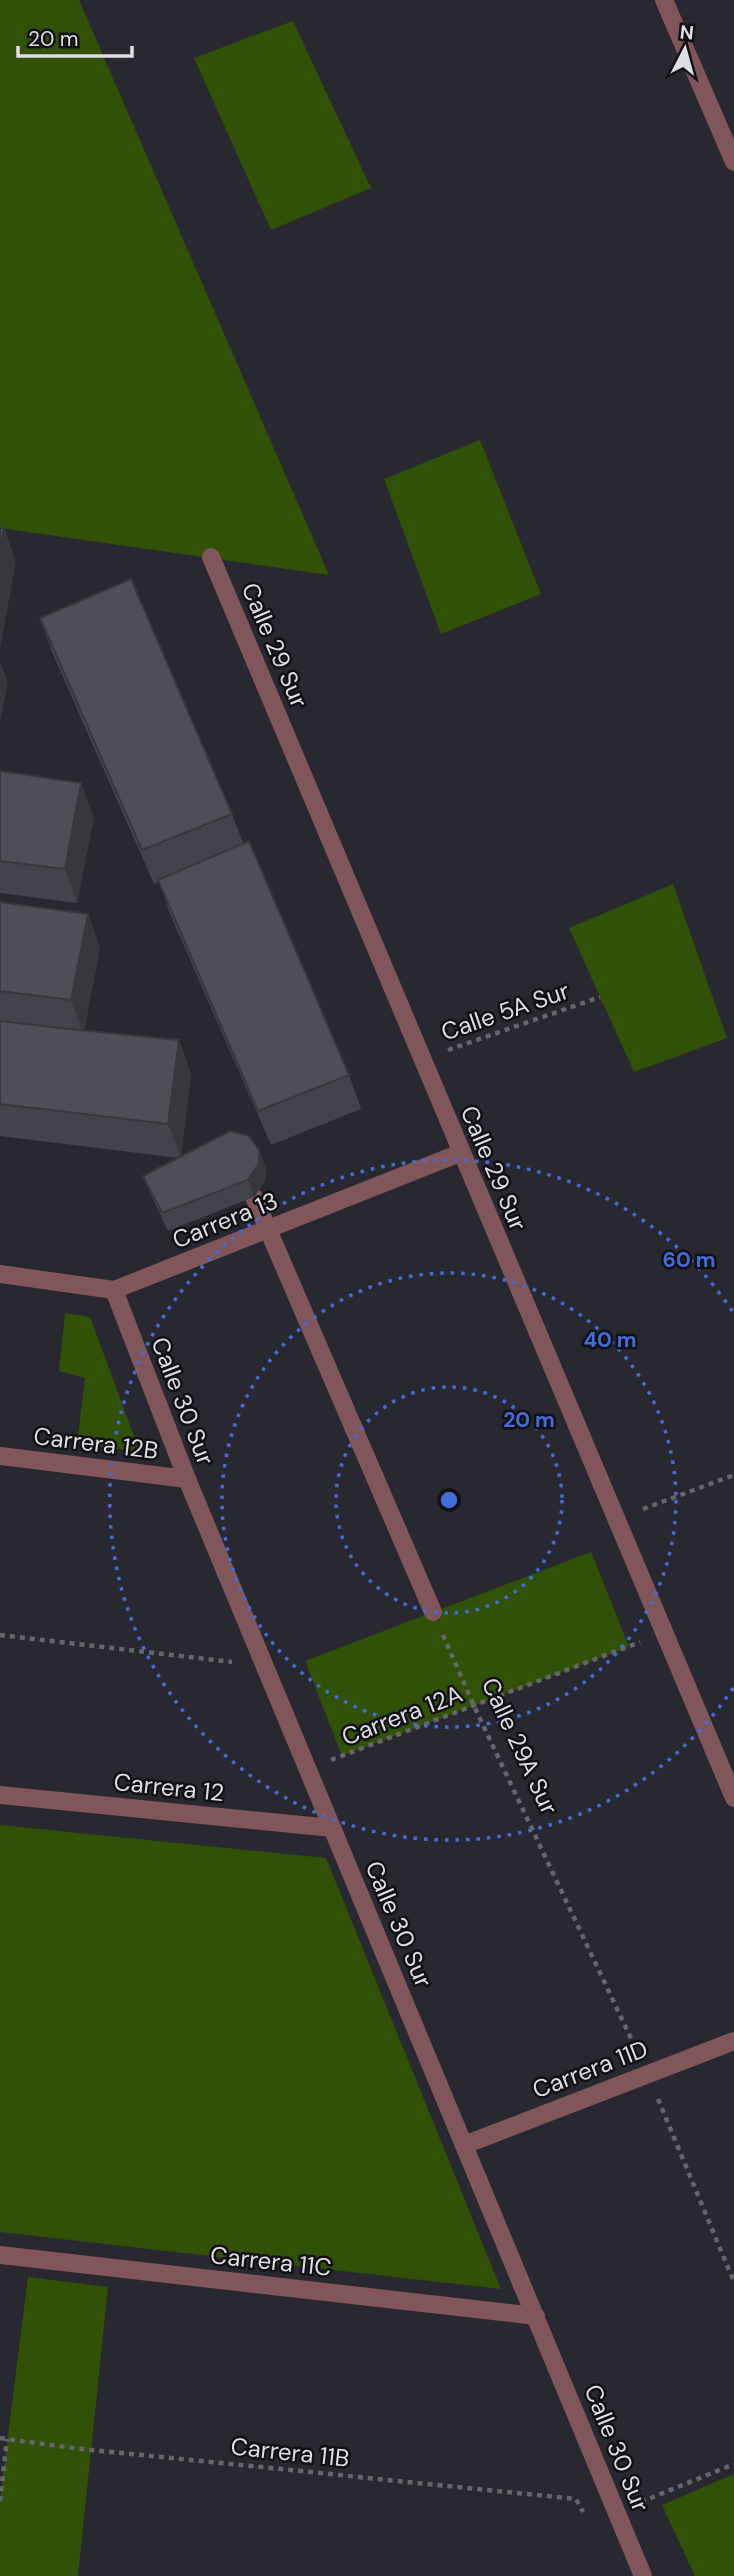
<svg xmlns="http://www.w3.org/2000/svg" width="734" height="2576" font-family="'DM Sans',sans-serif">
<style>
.green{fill:#315107}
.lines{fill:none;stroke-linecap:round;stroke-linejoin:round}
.path{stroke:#65656c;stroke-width:4.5;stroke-dasharray:5 5;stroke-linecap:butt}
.minor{stroke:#80565a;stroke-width:18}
.wall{fill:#43434b}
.shaded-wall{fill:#37373d}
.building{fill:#4e4e57;stroke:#37373d;stroke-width:2}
.ring{fill:none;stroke:#446bda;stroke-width:3.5;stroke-dasharray:3.5 7}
.labels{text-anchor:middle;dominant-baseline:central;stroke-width:5;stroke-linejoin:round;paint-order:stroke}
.street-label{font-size:24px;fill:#dedee3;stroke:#111115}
.centre{fill:#446bda;stroke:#111115;stroke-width:3.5}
.ring-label{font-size:21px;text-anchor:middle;font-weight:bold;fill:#446bda;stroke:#111115;stroke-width:5;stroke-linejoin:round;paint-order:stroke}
</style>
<rect width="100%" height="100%" fill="#282830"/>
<g class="green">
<path d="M0,0H79L329,575L0,528Z"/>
<path d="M293,21L371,188L271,230L194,58Z"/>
<path d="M480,440L541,594L441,634L384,479Z"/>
<path d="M673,884L727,1038L634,1072L569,928Z"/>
<path d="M65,1313L90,1317L140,1452L77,1444L85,1378L59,1371Z"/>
<path d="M591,1552L629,1647L342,1756L305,1661Z"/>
<path d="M0,1825L326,1858L501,2289L0,2232Z"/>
<path d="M28,2277L108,2287L78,2576H0V2499Z"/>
<path d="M734,2474V2576H695L662,2505Z"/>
</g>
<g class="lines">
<g class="path">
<path d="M448,1050L600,997"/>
<path d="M643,1509L734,1475"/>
<path d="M0,1635L232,1662"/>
<path d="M443,1635L474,1706L636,2049"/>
<path d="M331,1760L640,1642"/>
<path d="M658,2099L734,2282"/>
<path d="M0,2438L73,2448L576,2499L583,2512"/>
<path d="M0,2501L7,2439"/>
<path d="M641,2502L734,2464"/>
</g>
<g class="minor">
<path d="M664,0L734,162"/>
<path d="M211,557L734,1798"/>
<path d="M254,1197L433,1612"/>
<path d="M0,1274L114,1290L460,1153"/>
<path d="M114,1290L187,1479L643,2576"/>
<path d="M0,1456L187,1479"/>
<path d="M0,1795L332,1828"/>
<path d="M464,2145L734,2041"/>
<path d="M0,2255L536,2316"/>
</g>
</g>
<g class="wall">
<path d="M40,618L232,814L243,843L349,1075L361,1109L271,1145L170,914L159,882L154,884L52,652Z"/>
<path d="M0,771L94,817L77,903L0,893Z"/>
<path d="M0,902L88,914L100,948L84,1031L179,1040L191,1074L181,1157L259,1150L266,1168V1180L254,1197L168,1231L150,1193L143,1176L178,1158L0,1136Z"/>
</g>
<g class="shaded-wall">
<path d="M4,528L16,562L0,649V548Z"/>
<path d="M0,661L8,683L0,723Z"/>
<path d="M81,783L94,817L77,903L65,869Z"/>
<path d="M88,914L100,948L83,1034L71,1000Z"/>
<path d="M179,1040L191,1074L181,1158L168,1124Z"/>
<path d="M259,1150L266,1168V1180L254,1197L248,1180Z"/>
</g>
<g class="building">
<path d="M0,528H4L0,548Z"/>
<path d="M131,579L232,814L142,850L40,618Z"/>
<path d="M0,771L81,783L65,869L0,861Z"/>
<path d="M249,841L349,1075L258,1111L158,880Z"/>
<path d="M0,902L88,914L71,1000L0,991Z"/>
<path d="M0,1021L60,1028L179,1040L168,1124L0,1104Z"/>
<path d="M230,1131L249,1136L259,1150V1163L248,1180L162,1213L143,1176Z"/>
</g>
<g class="ring">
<circle cx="449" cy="1500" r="113"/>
<circle cx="449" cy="1500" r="227"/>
<path d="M733 1688A340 340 0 1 1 733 1312"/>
</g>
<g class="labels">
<g class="street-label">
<text transform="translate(275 645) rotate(67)">Calle 29 Sur</text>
<text transform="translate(505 1011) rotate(-19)">Calle 5A Sur</text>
<text transform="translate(494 1168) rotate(67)">Calle 29 Sur</text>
<text transform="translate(225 1220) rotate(-22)">Carrera 13</text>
<text transform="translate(183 1401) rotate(69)">Calle 30 Sur</text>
<text transform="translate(96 1443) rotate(7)">Carrera 12B</text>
<text transform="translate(402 1715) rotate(-21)">Carrera 12A</text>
<text transform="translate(520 1746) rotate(65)">Calle 29A Sur</text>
<text transform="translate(169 1787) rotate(6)">Carrera 12</text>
<text transform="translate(399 1924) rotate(67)">Calle 30 Sur</text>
<text transform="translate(590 2069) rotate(-21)">Carrera 11D</text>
<text transform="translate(271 2261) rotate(6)">Carrera 11C</text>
<text transform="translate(617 2448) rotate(68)">Calle 30 Sur</text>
<text transform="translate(290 2452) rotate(6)">Carrera 11B</text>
</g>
</g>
<circle cx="449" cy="1500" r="10" class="centre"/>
<g class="ring-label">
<text x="689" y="1267">60 m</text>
<text x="610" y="1347">40 m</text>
<text x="529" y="1427">20 m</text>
</g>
<g transform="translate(685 49) rotate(6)" stroke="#111115" stroke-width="5" paint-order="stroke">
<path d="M0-5L12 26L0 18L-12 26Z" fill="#dedee3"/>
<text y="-10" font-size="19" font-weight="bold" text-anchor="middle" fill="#dedee3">N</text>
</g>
<path d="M18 46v10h114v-10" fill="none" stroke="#dedee3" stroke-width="3.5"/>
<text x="28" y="46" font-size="21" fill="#dedee3" stroke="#111115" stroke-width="5" paint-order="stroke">20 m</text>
</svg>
